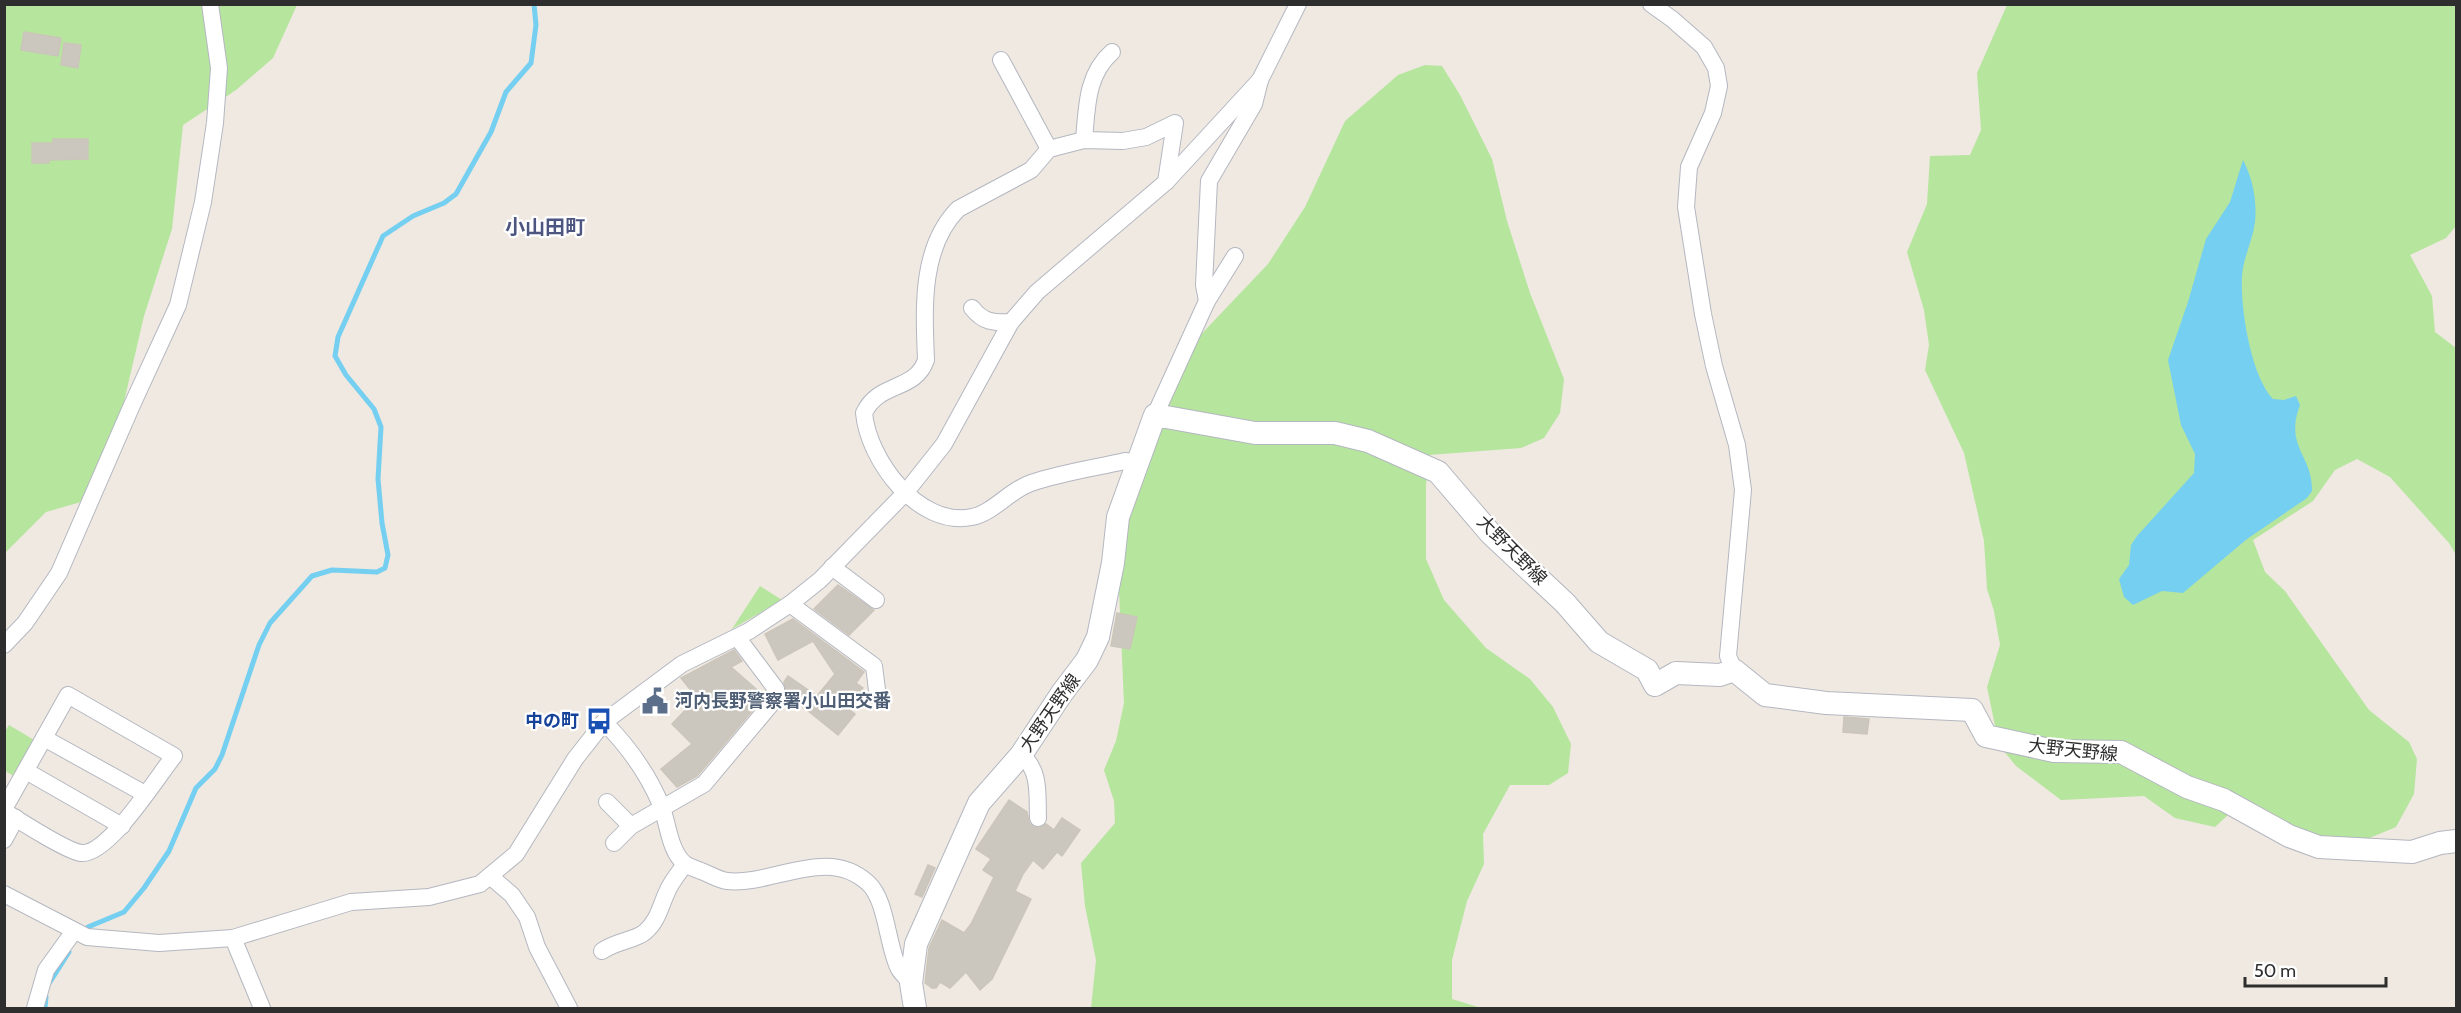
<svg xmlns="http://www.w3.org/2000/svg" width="2461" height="1013" font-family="Cabin,'Noto Sans JP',sans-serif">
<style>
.green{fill:#b6e59e}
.water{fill:#75cff0}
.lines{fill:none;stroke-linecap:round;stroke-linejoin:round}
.stream{stroke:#75cff0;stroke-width:5}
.building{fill:#cbc7bf;stroke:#cbc5ba;stroke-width:1.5}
.street-casing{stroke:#b4b7c1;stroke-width:18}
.secondary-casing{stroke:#b4b7c1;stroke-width:24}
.street{stroke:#fff;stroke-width:16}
.secondary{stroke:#fff;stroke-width:22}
.labels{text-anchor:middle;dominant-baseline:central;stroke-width:4.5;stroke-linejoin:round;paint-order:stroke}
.street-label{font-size:18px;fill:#2e2e2e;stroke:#fff}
.service-label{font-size:18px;font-weight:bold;fill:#4e5e75;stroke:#fff;text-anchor:start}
.transit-label{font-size:18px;font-weight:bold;fill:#164399;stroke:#fff;text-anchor:end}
.neighbourhood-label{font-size:20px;font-weight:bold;fill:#4d5680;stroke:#fff}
</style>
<rect width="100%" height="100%" fill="#efe9e1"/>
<g class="green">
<path d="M5,5H297L273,58L236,90L183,125L172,229L144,316L102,496L46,512L5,553Z"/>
<path d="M2007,5H2456V226L2446,238L2410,255L2432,296L2435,332L2456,348V555L2449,543L2390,477L2357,459L2335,470L2313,501L2253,540L2265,572L2285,591L2369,710L2409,742L2417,759L2414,794L2396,827L2360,842L2310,836L2230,813L2215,827L2175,818L2144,796L2061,800L2016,766L1999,745L1987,687L2000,645L1994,611L1987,589L1984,541L1964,453L1925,370L1929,345L1924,310L1907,252L1927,204L1930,156L1970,155L1981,130L1977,73Z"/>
<path d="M1425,65L1442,66L1460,95L1492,159L1507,221L1530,293L1564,379L1560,413L1544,438L1521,448L1429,455L1426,485V559L1444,600L1486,648L1530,679L1553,707L1571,744L1568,773L1549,785H1510L1483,834L1484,864L1467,901L1452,960V999L1481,1008H1091L1096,960L1085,906L1081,863L1115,823L1114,801L1104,770L1116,741L1124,703L1118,568L1124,469L1190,346L1268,264L1305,207L1345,121L1398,75Z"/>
<path d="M760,586L782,600L732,629Z"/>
<path d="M9,725L39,743L19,779L5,771L4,733Z"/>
</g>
<path class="water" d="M2243,160C2253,179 2257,201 2255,222C2253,240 2243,258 2242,276C2240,307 2251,377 2273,399L2284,400L2296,396L2300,405C2284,447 2313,455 2312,491L2307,498L2247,539L2183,593L2162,591L2133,605L2124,597L2119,579L2129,565L2131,545L2137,536L2194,473L2195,454L2181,425L2168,360L2188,302L2206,239L2230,202Z"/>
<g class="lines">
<g class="stream">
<path d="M84,932L88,927L124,912L144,888L169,851L196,788L215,769L222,755L259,645L270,623L312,576L332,570L377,572L385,568L388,555L382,523L378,479L381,427L374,409L346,375L335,356L338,337L383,236L413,216L444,203L456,194L491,132L506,92L531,63L536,25L534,4"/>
<path d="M50,982L69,952"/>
<path d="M45,1008L46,997"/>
</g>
</g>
<g class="building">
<path d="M24,32L61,38L58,56L21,50Z"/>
<path d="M64,43L81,45L78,68L61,65Z"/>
<path d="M53,139H88V159L49,160V163H32V143H53Z"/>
<path d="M838,585L874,610L849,635L814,609Z"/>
<path d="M1117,613L1137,617L1130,649L1111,646Z"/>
<path d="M793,619L864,672L856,683L863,688L848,708L855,714L838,735L786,693L784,682L788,676L817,696L835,674L813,641L778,660L765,634Z"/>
<path d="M734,650L742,661L731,667L763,695V698L697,776L677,787L661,769L692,744L672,724L697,698L681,678Z"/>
<path d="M1844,717L1869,719L1867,734L1843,732Z"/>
<path d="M1009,800L1027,812L1029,823L1034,827L1039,828L1046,824L1054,830L1062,818L1080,830L1062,856L1057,852L1043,869L1033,860L1023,874L1015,891L1031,899L992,979L980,990L966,972L950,988L940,982L936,988H932L925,983L929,948L942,920L964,933L971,924L994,877L983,870L991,859L976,849Z"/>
<path d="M928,865L935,868L922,897L915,894Z"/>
</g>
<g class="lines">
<g class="street-casing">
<g id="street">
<path d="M1651,4L1672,19L1704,47L1716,68L1719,86L1713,113L1689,167L1686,207L1703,314L1714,366L1737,445L1743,490L1728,656L1734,670"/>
<path d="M1001,60L1049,149"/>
<path d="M1084,140C1087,108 1086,75 1112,52"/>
<path d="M1207,301L1235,256"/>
<path d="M972,308C983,322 993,323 1011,322"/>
<path d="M1155,415L1207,301L1204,285L1209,181L1254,104L1260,80L1298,4"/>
<path d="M1137,463L1125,461C1094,468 1060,473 1031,483C1010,490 993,513 972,517C918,528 868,459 864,413C879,381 915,392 926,360C924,309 920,248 958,209L1031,170L1049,149L1084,140L1123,141L1146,137L1175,123L1166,182"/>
<path d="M832,567L876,600"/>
<path d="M790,604L874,666L877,690"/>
<path d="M4,645L25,623L59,573L132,405L178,305L203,202L215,123L219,68L210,4"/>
<path d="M604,722C629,747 647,772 661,805C668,822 669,851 685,864C689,867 697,869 701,871C709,874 719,880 727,881C773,886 827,845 868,883C887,900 887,946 899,969C902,974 907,978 911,983"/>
<path d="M44,738L145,794"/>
<path d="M1021,755C1041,770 1037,796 1038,818"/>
<path d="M26,771L122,826"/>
<path d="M607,802L631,826"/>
<path d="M4,809L68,695L174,756C157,777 108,856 81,853C66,851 20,821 4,811"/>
<path d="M4,840L16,818"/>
<path d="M614,843L631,826L704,784L772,703L776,689L737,637"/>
<path d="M491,877L512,895L527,917L537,947L569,1008"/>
<path d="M4,894L87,937L159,943L233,938L351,902L429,897L480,884L516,854L575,759L604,722L682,664L749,631L790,604L820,580L906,492L944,444L1011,322L1037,292L1166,182L1260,80"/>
<path d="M233,938L262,1008"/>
<path d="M602,951C616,941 636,940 645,932C658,921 660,907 667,892C671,882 679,873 685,864"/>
<path d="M35,1008L46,970L74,931"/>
</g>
</g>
<g class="secondary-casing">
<path id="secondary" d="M915,1008L911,983L916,944L979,803L1021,755L1062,693L1087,660L1098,637L1113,563L1118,517L1155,415L1255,433H1335L1368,441L1438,472L1491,534L1565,603L1599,642L1647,670L1655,685L1676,673L1720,675L1734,670L1765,695L1826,703L1972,710L1986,736L2054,751L2121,752L2187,787L2224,800L2289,836L2319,847L2412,852L2440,843L2456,841"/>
</g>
<use href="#street" class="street"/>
<use href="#secondary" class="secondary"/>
</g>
<defs>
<g id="civic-bare" transform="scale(2.07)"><path d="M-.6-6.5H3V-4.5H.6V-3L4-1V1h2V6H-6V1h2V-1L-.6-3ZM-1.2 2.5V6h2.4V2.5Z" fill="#5c6f8a" stroke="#fff" stroke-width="2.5" paint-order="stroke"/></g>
<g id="bus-bare" transform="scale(2.07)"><path d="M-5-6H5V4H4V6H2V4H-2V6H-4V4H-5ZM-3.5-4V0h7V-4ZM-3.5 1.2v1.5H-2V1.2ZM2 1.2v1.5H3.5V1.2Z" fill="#1a4fb4" stroke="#fff" stroke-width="2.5" paint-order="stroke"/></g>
</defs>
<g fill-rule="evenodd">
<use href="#civic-bare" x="655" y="701"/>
<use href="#bus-bare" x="599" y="721"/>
</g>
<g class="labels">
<g class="street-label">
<text transform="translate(1512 550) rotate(45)">大野天野線</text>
<text transform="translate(1050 713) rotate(-55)">大野天野線</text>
<text transform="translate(2073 750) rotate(6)">大野天野線</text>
</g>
<g class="service-label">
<text x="675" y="701">河内長野警察署小山田交番</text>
</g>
<g class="transit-label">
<text x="579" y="721">中の町</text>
</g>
<g class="neighbourhood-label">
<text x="545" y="227">小山田町</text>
</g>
</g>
<rect width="2461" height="1013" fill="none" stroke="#2e2e2e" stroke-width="12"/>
<path d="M2245 977v9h141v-9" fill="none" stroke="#2e2e2e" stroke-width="3"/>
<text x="2254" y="977" font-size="18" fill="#2e2e2e" stroke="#ffffff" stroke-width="4.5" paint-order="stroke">50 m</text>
</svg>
